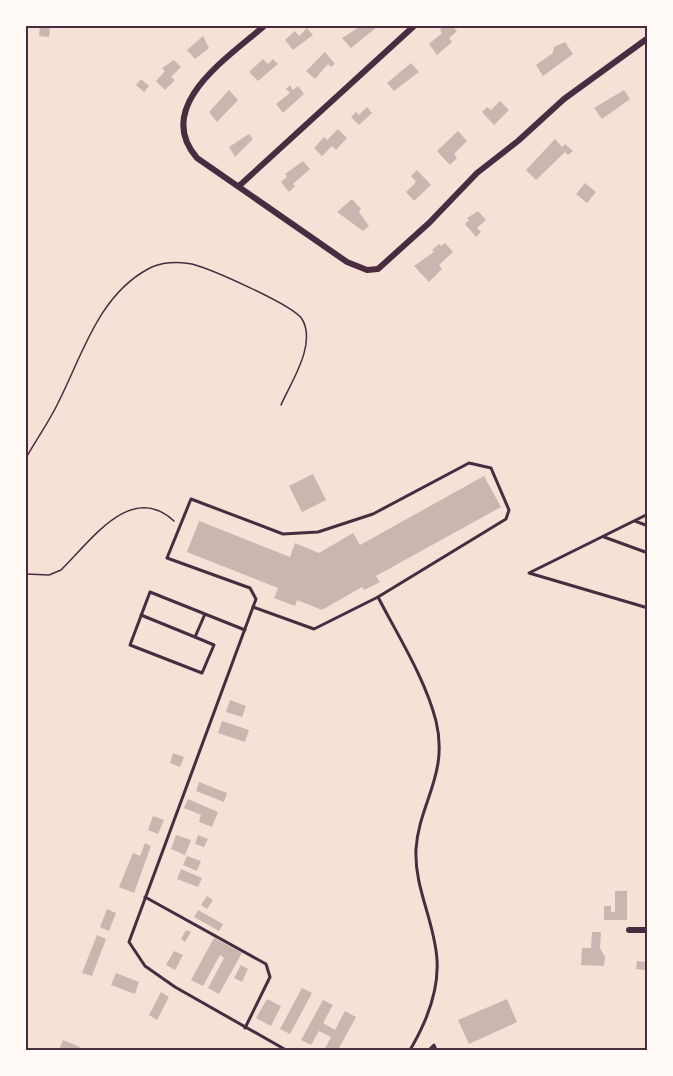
<svg xmlns="http://www.w3.org/2000/svg" width="673" height="1076" font-family="'Asap Condensed',sans-serif">
<style>
.building{fill:#ccb4b1}
.lines{fill:none;stroke-linecap:round;stroke-linejoin:round}
.path{stroke:#4a2c40;stroke-width:1.5}
.service{stroke:#4a2c40;stroke-width:3}
.minor{stroke:#4a2c40;stroke-width:6}
.neatline{fill:none;stroke:#4a2c40;stroke-width:2}
</style>
<rect width="100%" height="100%" fill="#f7e1d7"/>
<g class="building">
<path d="M40,26L50,27L49,37L39,36Z"/>
<path d="M361,26L377,27L351,48L342,38Z"/>
<path d="M444,26H452L457,31L449,38L452,42L437,55L429,44L442,33L440,29Z"/>
<path d="M307,28L313,35L293,50L285,40L295,31L299,36Z"/>
<path d="M203,36L209,48L195,59L187,50Z"/>
<path d="M565,42L573,54L543,76L536,65L553,53L554,47Z"/>
<path d="M325,52L335,64L331,67L328,64L315,79L306,71Z"/>
<path d="M263,59L268,64L273,59L278,64L258,81L249,72Z"/>
<path d="M174,60L181,67L171,77L175,80L165,90L156,81L165,71L162,68Z"/>
<path d="M411,63L419,72L394,91L387,83Z"/>
<path d="M141,79L149,86L144,92L136,85Z"/>
<path d="M290,85L293,90L298,86L304,94L283,113L276,104L290,93L286,89Z"/>
<path d="M229,90L238,100L217,122L209,112Z"/>
<path d="M624,90L630,99L602,119L594,108Z"/>
<path d="M500,101L509,110L494,125L482,112L487,107L491,110Z"/>
<path d="M367,107L372,113L359,125L351,117L356,112L359,115Z"/>
<path d="M338,129L347,138L336,150L332,146L322,156L314,148L324,137L327,140Z"/>
<path d="M458,131L467,141L454,154L457,158L450,165L437,151Z"/>
<path d="M249,134L253,139L235,157L229,147Z"/>
<path d="M555,139L562,147L565,144L573,151L568,155L565,152L536,180L526,170Z"/>
<path d="M303,161L310,169L293,184L295,186L289,192L281,182L287,177L285,174Z"/>
<path d="M417,170L431,185L414,201L406,192L416,182L411,176Z"/>
<path d="M585,183L596,192L587,203L576,194Z"/>
<path d="M352,199L361,209L359,212L369,226L363,231L337,212Z"/>
<path d="M478,211L486,220L477,228L481,232L476,237L465,224L469,220L467,218Z"/>
<path d="M445,243L453,252L439,265L442,269L429,282L414,266L434,252L432,250L439,244L441,246Z"/>
<path d="M313,474L326,500L302,512L289,486Z"/>
<path d="M484,476L501,507L376,576L380,582L364,590L362,587L322,610L297,600L295,606L274,598L278,588L187,552L199,521L290,557L295,543L319,553L353,533L360,545Z"/>
<path d="M230,700L246,706L242,717L226,712Z"/>
<path d="M222,721L249,730L245,742L218,733Z"/>
<path d="M173,753L184,757L180,767L170,763Z"/>
<path d="M199,782L227,793L224,802L196,791Z"/>
<path d="M188,799L218,812L212,827L199,822L201,815L184,808Z"/>
<path d="M153,816L164,820L158,834L148,830Z"/>
<path d="M176,835L191,840L185,855L171,849Z"/>
<path d="M198,835L208,839L204,847L195,844Z"/>
<path d="M145,843L151,846L134,893L119,887L133,853L140,856Z"/>
<path d="M187,856L201,861L197,871L183,865Z"/>
<path d="M181,869L202,878L198,887L177,879Z"/>
<path d="M615,891H627V920H604V906H611V912H615Z"/>
<path d="M207,896L213,900L207,909L201,905Z"/>
<path d="M107,909L116,913L109,931L100,927Z"/>
<path d="M198,910L223,924L219,931L194,917Z"/>
<path d="M186,930L191,932L185,942L181,939Z"/>
<path d="M592,932H601L600,948L605,957L604,966L581,965L582,948H591Z"/>
<path d="M97,935L106,939L92,976L82,973Z"/>
<path d="M214,938L242,953L219,994L208,988L224,958L220,955L203,986L191,980Z"/>
<path d="M174,951L183,955L175,970L166,965Z"/>
<path d="M637,961L646,962L645,970L636,969Z"/>
<path d="M241,965L248,969L242,982L234,978Z"/>
<path d="M116,973L139,982L135,994L111,985Z"/>
<path d="M302,988L312,993L290,1034L280,1029Z"/>
<path d="M161,992L169,997L157,1020L149,1015Z"/>
<path d="M267,999L281,1006L271,1026L256,1018Z"/>
<path d="M507,999L517,1022L469,1044L458,1020Z"/>
<path d="M323,1000L333,1005L323,1023L335,1030L345,1011L356,1017L338,1050H324L331,1037L319,1031L311,1045L301,1040Z"/>
<path d="M63,1040L80,1047L78,1050H59Z"/>
</g>
<g class="lines">
<g class="path">
<path d="M26,458C36,440 49,422 58,403C82,356 98,296 148,269C160,262 179,261 192,264C211,269 293,305 302,319C317,344 291,382 281,405"/>
<path d="M26,574L49,575L61,570C91,541 131,481 174,521"/>
</g>
<g class="service">
<path d="M648,514L529,573L648,608"/>
<path d="M635,521L648,526"/>
<path d="M604,537L648,553"/>
<path d="M253,607L314,629L378,597C398,636 425,678 436,721C449,774 419,803 416,849C414,888 435,922 437,960C439,993 426,1023 410,1050"/>
<path d="M205,614L195,637L214,645L202,673L130,645L150,592L245,630"/>
<path d="M141,615L195,637"/>
<path d="M145,897L266,964L270,977L245,1028"/>
<path d="M286,1050L175,987L145,966L129,942L256,599L250,588L167,558L191,499L283,534L318,532L373,514L469,463L491,468L509,510L506,519L378,597"/>
<path d="M429,1050L434,1045L436,1050"/>
</g>
<g class="minor">
<path d="M264,26C229,57 152,106 197,158L347,262L367,270L378,269L429,223L477,173L518,141L564,99L648,38"/>
<path d="M239,186L414,26"/>
<path d="M629,930H648"/>
</g>
</g>
<rect width="673" height="1076" fill="none" stroke="#fffaf5" stroke-width="54"/>
<rect x="27" y="27" width="619" height="1022" class="neatline"/>
</svg>
